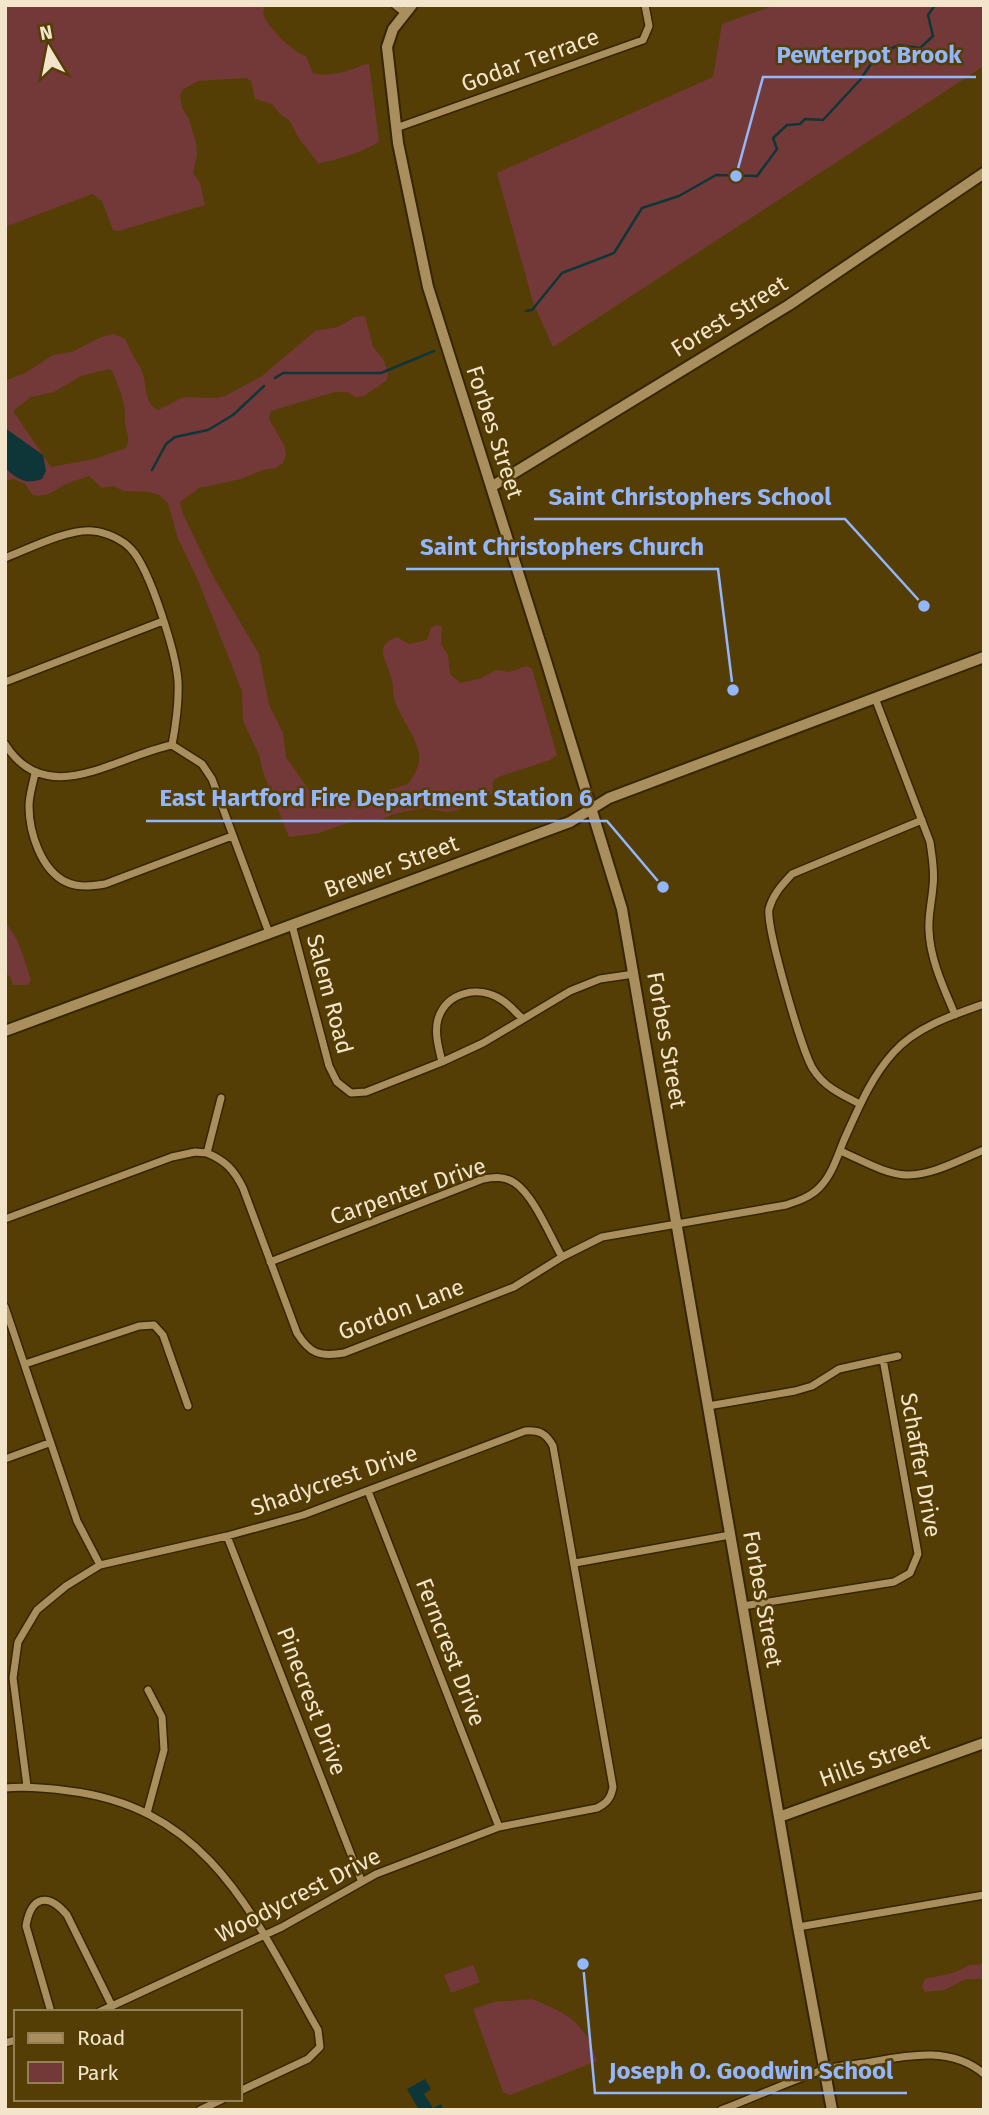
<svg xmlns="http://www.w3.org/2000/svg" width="989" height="2115" font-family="'Fira Sans',sans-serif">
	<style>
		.green { fill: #733938; fill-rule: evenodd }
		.water { fill: #0e3639 }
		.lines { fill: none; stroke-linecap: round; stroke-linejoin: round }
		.stream { stroke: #0e3639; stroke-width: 2.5 }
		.street-casing { stroke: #362500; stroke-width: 10 }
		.secondary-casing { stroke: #362500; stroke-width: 14 }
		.street { stroke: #a98f5d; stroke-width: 7 }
		.secondary { stroke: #a98f5d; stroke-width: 10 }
		.labels { text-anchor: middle; stroke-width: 5; stroke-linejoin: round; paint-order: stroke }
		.street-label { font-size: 23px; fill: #f3e5cc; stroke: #553d06 }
		.leader { fill: none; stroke: #92b7fd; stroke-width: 2.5 }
		.callout-dot { fill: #92b7fd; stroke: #553d06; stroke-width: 2.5 }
		.callout-label { font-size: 24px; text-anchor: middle; font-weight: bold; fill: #92b7fd; stroke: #553d06; stroke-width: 5; stroke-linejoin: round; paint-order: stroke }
	</style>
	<rect width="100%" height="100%" fill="#553d06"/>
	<path class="green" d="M5,5H266L263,13C266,26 293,53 306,56L313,73C325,77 342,73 353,69C360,67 362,64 369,64L379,141C370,150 331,162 318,163L298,137L290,121L280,114L272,104L255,99L251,81L246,78L198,81L182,90L180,96L182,108L189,119L196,143L197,155L193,173L200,183L205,205L119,231L113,230L102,201L92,194L5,227Z
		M775,5H984V66L553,347L533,302L497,173L713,77L722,24Z
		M365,316L373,347L383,359L388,371L387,380L364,396L355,397L347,392H335L271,411L269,419L284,445L286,454L283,463L275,468L263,470L241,479L199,488L180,502L183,514L213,576L259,654L269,705L283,733L286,757L315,799L321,802L346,803L408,784C414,777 421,763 419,754C417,739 402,719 396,704C392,695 394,686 391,677C387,660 372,646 397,637L409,644L427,640L431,628L436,625L442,626L441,644L448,655L450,674L460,683L479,679L496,670L509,672L527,666L532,669L557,755L550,760L498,777L493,781L492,794L458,810L447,812L423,808L394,814L377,821H353L319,833L289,837L263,772L259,755L243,721L242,691L197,578L178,539L168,503L159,495L148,492L124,491L113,486L102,488L89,476C81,479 73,481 66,484C54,490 47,498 33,495L25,484L14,479L8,480L5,484V381L25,373L53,355L72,352L101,337L114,334L125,339C130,350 135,359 141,369C148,382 142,402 158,410L184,397L217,398L227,395L262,376L315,331L338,327L355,317ZM109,369L112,371C119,388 126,402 125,420C124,431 132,436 126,448L94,459L51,467L13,411L31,397L54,392L81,376Z
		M5,922C20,939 24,960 31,980L28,985H13L10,976L5,974Z
		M984,1964V1979H966L944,1990L925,1992L922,1986L925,1979L953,1973L970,1965Z
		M473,1965L480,1982L451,1993L444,1975Z
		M532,1999C570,2015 583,2020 597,2061L510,2095L503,2092L473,2009L494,2002Z"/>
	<path class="water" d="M5,428L43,455L46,471L42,479C26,485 17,479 5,468Z
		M425,2079L431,2089L424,2094L433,2108L441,2104L444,2110H419L407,2089Z"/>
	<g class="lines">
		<path class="stream" d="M526,311L532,310L562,273L614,253L642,208L679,196L716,175L757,176L777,149L773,138L787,125L800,124L805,119L823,120L860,80L871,64L886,51L899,45L920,48L933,36L928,15L935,5
			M275,378L283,373H381L434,351
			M152,470L166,444L175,437L208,430L233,415L264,386"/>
		<defs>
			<path id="street" d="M395,5L405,13
				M396,128L643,40L649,26L645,5
				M5,558C28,549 69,528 93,531C105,532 122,539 131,549C150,569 176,653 178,681C179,702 176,724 172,745L202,764L212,779L269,933
				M5,682L163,621
				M875,698L930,842C932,857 935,871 933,886C932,901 928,915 929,930C930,960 944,988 955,1015
				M5,744C47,811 116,756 172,745
				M35,773C33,784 29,795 29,806C29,832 41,870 66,882C79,888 92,886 105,884L232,836
				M292,925L329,1066L337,1082L351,1093L366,1092L442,1062L483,1043L570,991L600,979L634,974
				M442,1062C439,1049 434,1033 438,1019C447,991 480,985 502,1000C510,1005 516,1013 523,1019
				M860,1104C842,1095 824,1087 813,1069C802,1052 766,927 769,909C773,894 782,885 792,874L922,820
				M840,1151C860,1159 884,1174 906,1175C932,1176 961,1159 984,1150
				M207,1153C226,1161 234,1170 243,1188L297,1333C310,1354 320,1357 344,1353L514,1287L562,1257L602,1237L786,1205C798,1201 810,1197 819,1188C832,1175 837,1157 844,1140C858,1109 871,1077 894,1052C916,1027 953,1015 984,1004
				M5,1219L172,1157L195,1152L207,1153L221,1098
				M270,1262L483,1179C494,1177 505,1176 515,1183C534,1196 550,1236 562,1257
				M5,1307L77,1521L100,1565
				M25,1364L139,1326L154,1325L163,1335L188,1406
				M708,1406L795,1391L812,1386L839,1369L898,1356
				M5,1459L49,1443
				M368,1491L499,1827
				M227,1536L361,1880
				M575,1563L730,1535
				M743,1606L894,1582L910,1573L918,1554L883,1359
				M27,1786L13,1678L18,1642L37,1610L66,1586L100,1565L227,1536L303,1515L525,1431C539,1430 546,1433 553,1446L613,1787C611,1798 607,1803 597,1808L499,1827L376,1874L282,1927L99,2012
				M5,1788C27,1786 47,1788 69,1791C211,1808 255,1920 318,2030L320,2047L308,2059L240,2091
				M147,1813L164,1750L162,1717L148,1690
				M798,1927L984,1895
				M51,2012L26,1926C31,1896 48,1892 67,1915L112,2006
				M5,2043L16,2040
				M200,2110L223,2099
				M721,2110C755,2097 788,2082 822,2070C836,2066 851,2065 865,2063C905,2056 950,2045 984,2074"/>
			<path id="secondary" d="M412,5L393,29L387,47L398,143L428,287L547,664L622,909L798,1927L832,2110
				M491,487L789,305L984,173
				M5,1031L570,822L609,798L984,657
				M779,1817L984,1743"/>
		</defs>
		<use href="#street" class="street-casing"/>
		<use href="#secondary" class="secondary-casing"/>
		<use href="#street" class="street"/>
		<use href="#secondary" class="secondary"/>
	</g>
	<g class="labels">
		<g class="street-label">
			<text transform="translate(530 60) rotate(-20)" y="8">Godar Terrace</text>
			<text transform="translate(729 316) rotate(-32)" y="8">Forest Street</text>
			<text transform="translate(495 432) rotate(72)" y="8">Forbes Street</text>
			<text transform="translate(391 866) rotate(-20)" y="8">Brewer Street</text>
			<text transform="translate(330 994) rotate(75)" y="8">Salem Road</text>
			<text transform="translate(667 1040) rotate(80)" y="8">Forbes Street</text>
			<text transform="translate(408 1191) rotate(-19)" y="8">Carpenter Drive</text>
			<text transform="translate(401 1309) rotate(-21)" y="8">Gordon Lane</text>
			<text transform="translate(921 1465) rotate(80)" y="8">Schaffer Drive</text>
			<text transform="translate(334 1480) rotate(-19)" y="8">Shadycrest Drive</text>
			<text transform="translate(763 1599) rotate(80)" y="8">Forbes Street</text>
			<text transform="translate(451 1652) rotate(69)" y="8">Ferncrest Drive</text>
			<text transform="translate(312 1701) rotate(69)" y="8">Pinecrest Drive</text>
			<text transform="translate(874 1760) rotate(-20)" y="8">Hills Street</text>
			<text transform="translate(298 1895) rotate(-27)" y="8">Woodycrest Drive</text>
		</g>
	</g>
	<path class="leader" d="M736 176L763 77H976M924 606L845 519H534M733 690L718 569H406M663 887L607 821H146M583 1964L595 2093H907"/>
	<g class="callout-dot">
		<circle cx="736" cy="176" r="7"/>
		<circle cx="924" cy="606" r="7"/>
		<circle cx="733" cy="690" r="7"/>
		<circle cx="663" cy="887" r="7"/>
		<circle cx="583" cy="1964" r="7"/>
	</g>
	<g class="callout-label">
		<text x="869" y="63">Pewterpot Brook</text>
		<text x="690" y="505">Saint Christophers School</text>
		<text x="562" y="555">Saint Christophers Church</text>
		<text x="376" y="806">East Hartford Fire Department Station 6</text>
		<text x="751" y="2079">Joseph O. Goodwin School</text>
	</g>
	<rect width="989" height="2115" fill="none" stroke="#f3e5cc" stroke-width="14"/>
	<rect x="14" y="2010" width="228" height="91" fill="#553d06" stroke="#948055" stroke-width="2"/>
	<rect x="28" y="2033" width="35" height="10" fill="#a98f5d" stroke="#948055" stroke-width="2"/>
	<text x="77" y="2045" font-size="21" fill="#f3e5cc">Road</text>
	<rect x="28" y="2062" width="35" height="21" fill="#733938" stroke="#948055" stroke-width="2"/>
	<text x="77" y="2080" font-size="21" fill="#f3e5cc">Park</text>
	<g transform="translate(49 49) rotate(350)" stroke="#553d06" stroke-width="5" paint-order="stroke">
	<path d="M0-5L12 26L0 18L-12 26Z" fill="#f3e5cc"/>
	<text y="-10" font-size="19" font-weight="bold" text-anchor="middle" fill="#f3e5cc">N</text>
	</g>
</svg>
